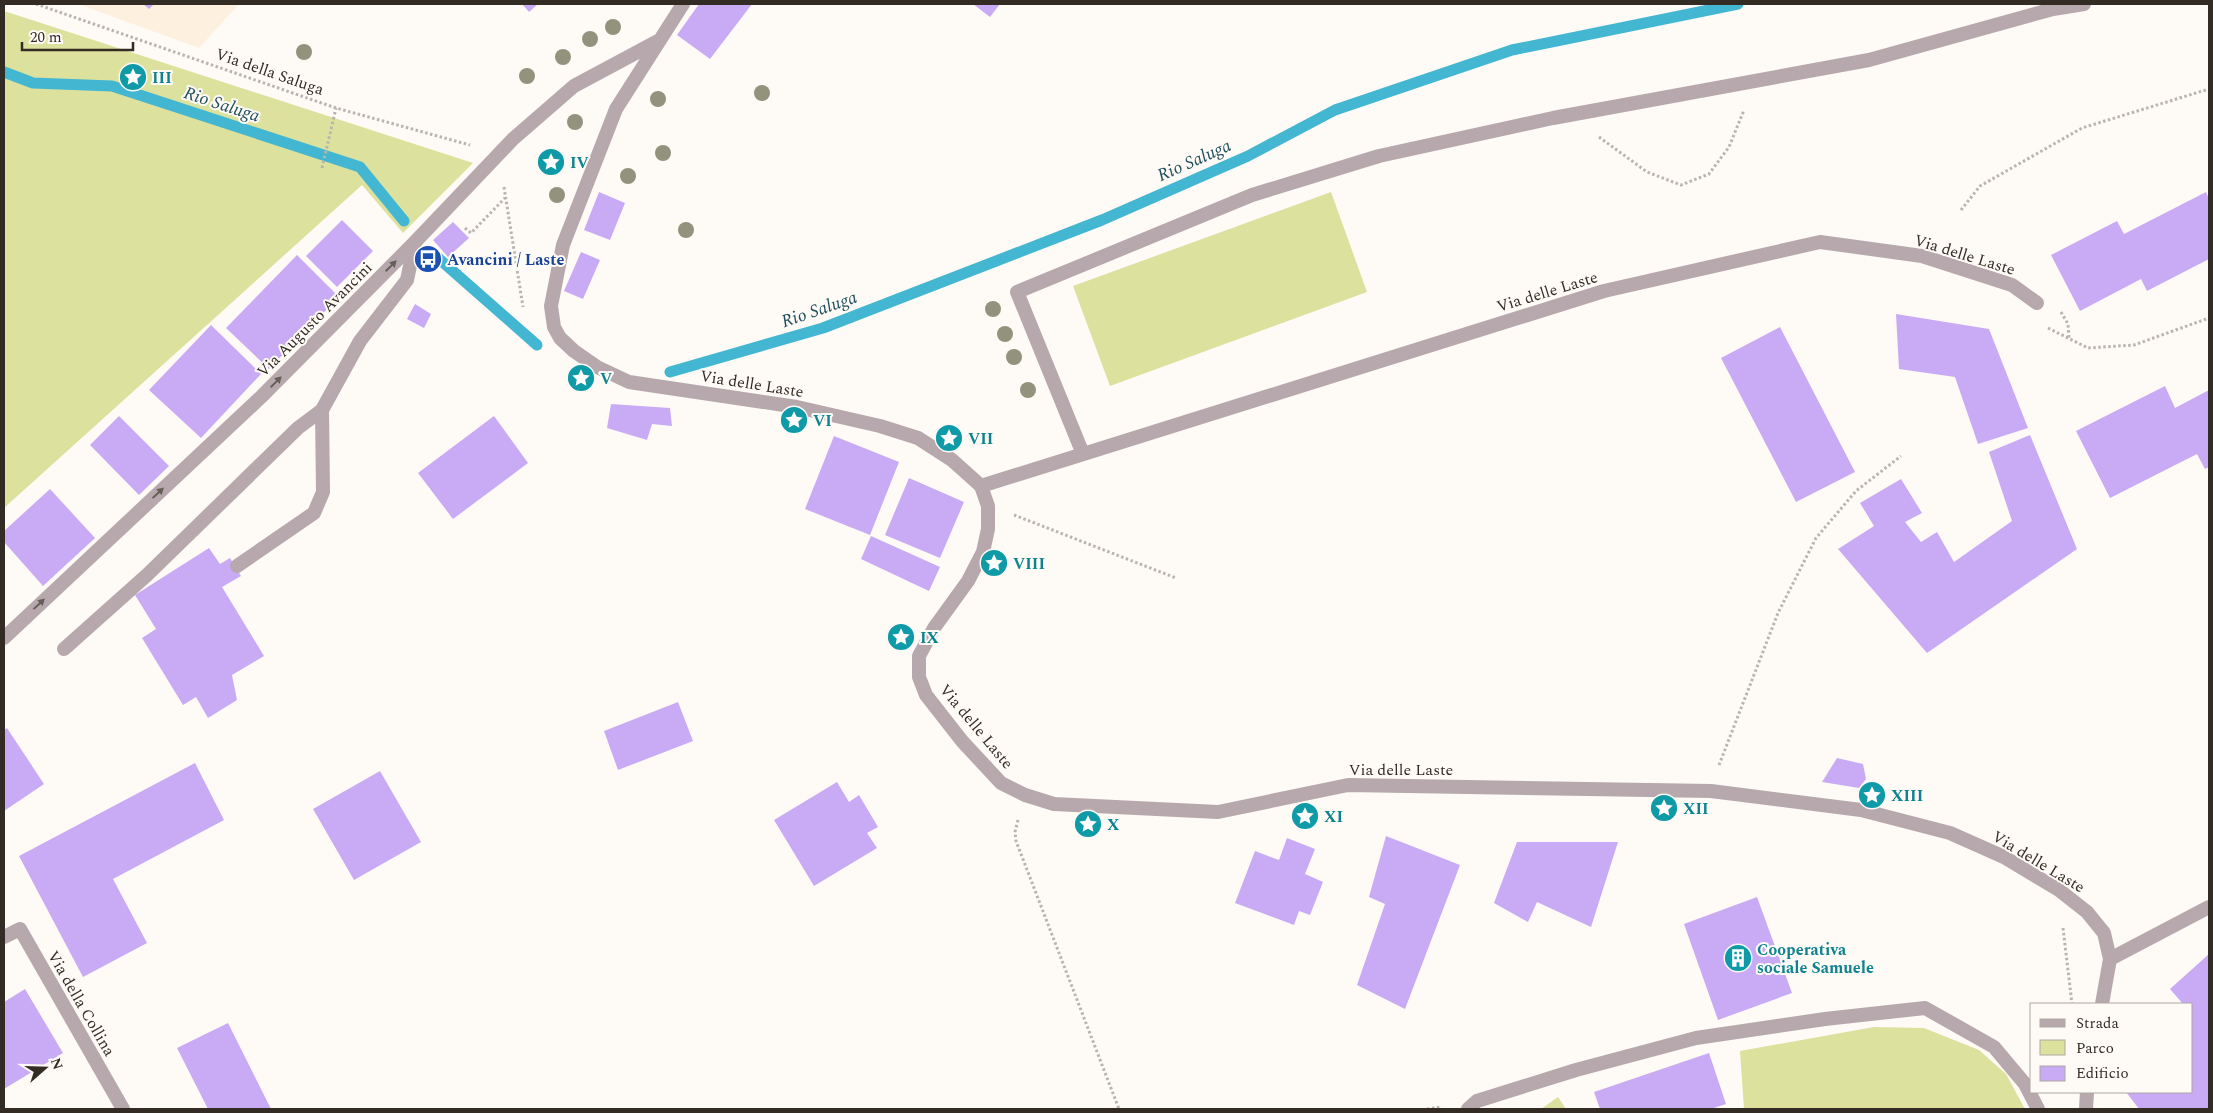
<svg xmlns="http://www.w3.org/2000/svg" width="2213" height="1113" font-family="Spectral,serif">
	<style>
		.built { fill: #fef0df }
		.green { fill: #dce19e }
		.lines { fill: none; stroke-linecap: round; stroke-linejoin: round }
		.stream { stroke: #43b6d1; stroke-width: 11 }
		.building { fill: #c9abf5 }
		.path { stroke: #b9b4af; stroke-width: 3; stroke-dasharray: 2.5 2.5; stroke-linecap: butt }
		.service { stroke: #b6a8ac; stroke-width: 14 }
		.minor { stroke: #b6a8ac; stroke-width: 14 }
		.tree { fill: #93927c }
		.oneway { fill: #675e5a }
		.labels { text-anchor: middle; stroke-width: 4; stroke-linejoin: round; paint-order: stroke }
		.street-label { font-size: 16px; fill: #332c24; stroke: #fefaf6 }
		.culture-label { font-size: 16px; font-weight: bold; fill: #0d838f; stroke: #fefaf6; text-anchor: start }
		.transit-label { font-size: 16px; font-weight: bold; fill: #164399; stroke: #fefaf6; text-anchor: start }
		.water-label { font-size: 18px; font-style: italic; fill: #1e4f5b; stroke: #fefaf6 }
	</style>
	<rect width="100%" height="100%" fill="#fefaf6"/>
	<path class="built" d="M78,4H239L199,48Z"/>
	<path class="green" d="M4,11L473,163L403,233L362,185L4,508Z
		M1331,192L1367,292L1110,386L1073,286Z
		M1874,1027L1924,1028L1979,1050L2006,1074L2025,1109H1744L1740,1051Z
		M1558,1097L1566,1109H1541Z"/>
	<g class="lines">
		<path class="stream" d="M4,72L33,83L112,86L360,167L404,221
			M437,257L537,345
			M670,372L823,328L1102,220L1248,156L1335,110L1512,50L1738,4"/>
	</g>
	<path class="building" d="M143,4H154L149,9Z
		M522,4H538L529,12Z
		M699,4H752L710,59L677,35Z
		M973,4H1000L990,17Z
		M599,192L625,203L610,240L584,230Z
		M2206,192L2209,199V259L2147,291L2141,279L2080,311L2051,255L2117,221L2124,234Z
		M342,220L373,251L337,287L306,256Z
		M453,222L469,238L448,257L433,240Z
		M581,252L600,260L583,299L564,291Z
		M297,255L339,297L269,369L226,328Z
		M415,304L431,314L424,328L407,319Z
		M1896,314L1989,329L2028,428L1978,444L1955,377L1899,369Z
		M211,325L261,374L201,438L149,390Z
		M1780,327L1855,472L1796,502L1721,358Z
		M2165,386L2175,408L2209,390V467L2205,469L2197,454L2110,498L2076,431Z
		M611,404L670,408L672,426L652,424L647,440L607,428Z
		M119,416L169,466L139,495L90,445Z
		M494,416L528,463L453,519L418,473Z
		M2030,435L2077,549L1927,653L1838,549L1874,526L1860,503L1901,479L1922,513L1905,522L1921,542L1937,532L1954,562L2012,521L1989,452Z
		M834,436L899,462L870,535L805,509Z
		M909,478L964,502L940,558L885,535Z
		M50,489L95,538L43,586L4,542V531Z
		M871,536L940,567L929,591L861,559Z
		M209,548L220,564L230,558L241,576L222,587L264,656L232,675L237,700L208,718L196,697L183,705L142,638L156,629L135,595Z
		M678,702L693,741L618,770L604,731Z
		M7,728L44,784L4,811V730Z
		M1837,758L1863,764L1866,779L1859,788L1822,782Z
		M195,763L224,820L113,879L147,943L83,977L19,856Z
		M380,771L421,842L354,880L313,809Z
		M837,782L849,802L859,795L878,827L867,833L877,848L814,886L774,820Z
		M1386,836L1460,865L1405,1009L1357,985L1385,904L1369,897Z
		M1287,838L1315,849L1305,874L1323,882L1310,915L1299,911L1294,925L1235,903L1255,851L1279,860Z
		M1517,842H1618L1591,927L1537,902L1528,922L1494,903Z
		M1757,897L1792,993L1718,1020L1684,924Z
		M2209,954V1109H2139L2126,1092H2192V1004H2183L2170,989Z
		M25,989L63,1053L4,1089V1002Z
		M228,1023L271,1109H208L177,1048Z
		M1709,1053L1726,1104L1711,1109H1600L1594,1092Z"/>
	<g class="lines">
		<path class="path" d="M36,4L336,108L470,145
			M1599,137L1647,172L1681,185L1709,174L1729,147L1744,110
			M322,168L336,108
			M504,187L523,307
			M1961,210L1980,186L2082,128L2209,89
			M465,228L471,233L505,198
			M2061,312L2068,324L2069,338
			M2048,328L2088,348L2134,345L2209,318
			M1014,515L1176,578
			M1719,765L1778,613L1816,538L1856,491L1901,456
			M1018,820L1015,832L1016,841L1119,1109
			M2063,928L2072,1004
			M1427,1109L1442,1107"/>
		<path class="service" d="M1083,454L1017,292L1252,195L1379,156L1553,118L1869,60L2053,9L2084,4
			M981,486L1604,291L1820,242L1922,256L2012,285L2037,303
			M237,566L314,513L323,492L322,410L360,341L407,280L415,242
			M64,649L147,575L298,428L322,410
			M1468,1109L1477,1101L1576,1070L1696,1038L1825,1019L1925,1008L1994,1047L2025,1084L2038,1109"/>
		<path class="minor" d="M683,4L616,109L563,245L551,306L554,327L560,338L574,351L597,367L629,382L797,407L880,426L918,438L952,460L981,486L988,506V529L983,552L968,581L934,628L919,656V677L926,695L962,741L1001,783L1025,795L1054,804L1218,812L1348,785L1711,791L1861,810L1950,833L2004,857L2059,890L2087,912L2104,933L2110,959L2102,1004
			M4,638L261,397L415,242L513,139L574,86L658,41
			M4,937L20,929L123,1109
			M2110,959L2209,907
			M2086,1109L2087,1092"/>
	</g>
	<g class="tree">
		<circle cx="613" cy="27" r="8"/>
		<circle cx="590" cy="39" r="8"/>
		<circle cx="304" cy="52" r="8"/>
		<circle cx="563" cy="57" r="8"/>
		<circle cx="527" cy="76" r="8"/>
		<circle cx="762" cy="93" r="8"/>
		<circle cx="658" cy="99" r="8"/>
		<circle cx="575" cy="122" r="8"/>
		<circle cx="663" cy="153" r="8"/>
		<circle cx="628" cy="176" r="8"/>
		<circle cx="557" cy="195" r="8"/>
		<circle cx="686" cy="230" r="8"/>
		<circle cx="993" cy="309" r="8"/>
		<circle cx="1005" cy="334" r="8"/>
		<circle cx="1014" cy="357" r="8"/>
		<circle cx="1028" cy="390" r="8"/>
	</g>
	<defs><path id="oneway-solid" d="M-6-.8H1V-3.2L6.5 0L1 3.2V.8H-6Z" transform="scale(1.25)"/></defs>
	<g class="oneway">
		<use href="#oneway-solid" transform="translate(391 266) rotate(-45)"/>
		<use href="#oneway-solid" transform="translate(276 382) rotate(-45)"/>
		<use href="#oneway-solid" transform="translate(158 493) rotate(-43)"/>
		<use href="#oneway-solid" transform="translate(39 604) rotate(-43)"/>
	</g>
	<defs>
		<symbol id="sight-disc" viewBox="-11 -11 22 22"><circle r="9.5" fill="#0f9aa8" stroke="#fefaf6"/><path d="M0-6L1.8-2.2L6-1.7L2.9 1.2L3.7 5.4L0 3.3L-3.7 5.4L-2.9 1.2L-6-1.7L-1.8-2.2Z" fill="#fff"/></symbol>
		<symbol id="bus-disc" viewBox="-11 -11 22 22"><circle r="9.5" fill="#1a4fb4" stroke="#fefaf6"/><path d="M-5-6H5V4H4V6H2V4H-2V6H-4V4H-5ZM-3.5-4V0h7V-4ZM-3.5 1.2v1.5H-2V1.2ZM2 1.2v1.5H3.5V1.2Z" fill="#fff"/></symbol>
		<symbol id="building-disc" viewBox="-11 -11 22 22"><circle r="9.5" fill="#0f9aa8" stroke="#fefaf6"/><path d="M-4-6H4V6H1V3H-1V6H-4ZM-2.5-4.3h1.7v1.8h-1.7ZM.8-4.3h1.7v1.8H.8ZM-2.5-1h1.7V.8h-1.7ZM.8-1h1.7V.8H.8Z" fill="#fff"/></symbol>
	</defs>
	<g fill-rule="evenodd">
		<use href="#sight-disc" x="117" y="61" width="32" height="32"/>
		<use href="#sight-disc" x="535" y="146" width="32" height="32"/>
		<use href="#bus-disc" x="412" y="243" width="32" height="32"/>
		<use href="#sight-disc" x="565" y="362" width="32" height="32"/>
		<use href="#sight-disc" x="778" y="404" width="32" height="32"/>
		<use href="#sight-disc" x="933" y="422" width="32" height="32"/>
		<use href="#sight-disc" x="978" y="547" width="32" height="32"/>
		<use href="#sight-disc" x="885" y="621" width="32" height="32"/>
		<use href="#sight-disc" x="1856" y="779" width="32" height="32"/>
		<use href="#sight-disc" x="1648" y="792" width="32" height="32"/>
		<use href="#sight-disc" x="1289" y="800" width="32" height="32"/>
		<use href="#sight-disc" x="1072" y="808" width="32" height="32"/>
		<use href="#building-disc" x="1722" y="942" width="32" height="32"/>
	</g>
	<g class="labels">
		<g class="street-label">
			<text transform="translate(270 71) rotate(19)" y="6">Via della Saluga</text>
			<text transform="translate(1965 254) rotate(17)" y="6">Via delle Laste</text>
			<text transform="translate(1547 291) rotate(-17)" y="6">Via delle Laste</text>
			<text transform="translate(314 319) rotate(-45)" y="6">Via Augusto Avancini</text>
			<text transform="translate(752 383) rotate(9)" y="6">Via delle Laste</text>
			<text transform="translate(977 726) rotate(50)" y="6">Via delle Laste</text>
			<text x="1401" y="775">Via delle Laste</text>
			<text transform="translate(2039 861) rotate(31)" y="6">Via delle Laste</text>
			<text transform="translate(82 1003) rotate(60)" y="6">Via della Collina</text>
		</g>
		<g class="culture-label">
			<text x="152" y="83">III</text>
			<text x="570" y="168">IV</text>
			<text x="600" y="384">V</text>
			<text x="813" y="426">VI</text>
			<text x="968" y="444">VII</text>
			<text x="1013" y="569">VIII</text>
			<text x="920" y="643">IX</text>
			<text x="1891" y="801">XIII</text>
			<text x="1683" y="814">XII</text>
			<text x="1324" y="822">XI</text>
			<text x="1107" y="830">X</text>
			<text x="1757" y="955">Cooperativa<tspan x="1757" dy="18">sociale Samuele</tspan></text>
		</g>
		<g class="transit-label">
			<text x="447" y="265">Avancini / Laste</text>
		</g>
		<g class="water-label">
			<text transform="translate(222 104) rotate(18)" y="6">Rio Saluga</text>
			<text transform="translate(1194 160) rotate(-24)" y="6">Rio Saluga</text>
			<text transform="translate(819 309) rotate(-19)" y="6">Rio Saluga</text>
		</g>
	</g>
	<rect width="2213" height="1113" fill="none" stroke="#332c24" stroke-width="10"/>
	<rect x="2030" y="1003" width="162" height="90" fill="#fefaf6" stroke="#ada8a2"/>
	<rect x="2040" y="1019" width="25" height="8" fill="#b6a8ac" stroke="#ada8a2"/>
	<text x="2076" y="1028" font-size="15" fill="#332c24">Strada</text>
	<rect x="2040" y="1040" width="25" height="15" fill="#dce19e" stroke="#ada8a2"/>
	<text x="2076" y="1053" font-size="15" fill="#332c24">Parco</text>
	<rect x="2040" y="1066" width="25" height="15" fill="#c9abf5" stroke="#ada8a2"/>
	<text x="2076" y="1078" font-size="15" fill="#332c24">Edificio</text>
	<g transform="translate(45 1068) rotate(70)" stroke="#fefaf6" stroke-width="4" paint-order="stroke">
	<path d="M0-4L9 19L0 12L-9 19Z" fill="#332c24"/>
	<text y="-8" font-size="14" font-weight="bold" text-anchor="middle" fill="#332c24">N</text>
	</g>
	<path d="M22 42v8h111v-8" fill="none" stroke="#332c24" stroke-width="2.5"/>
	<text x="30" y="42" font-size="15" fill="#332c24" stroke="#fefaf6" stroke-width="4" paint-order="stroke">20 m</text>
</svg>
